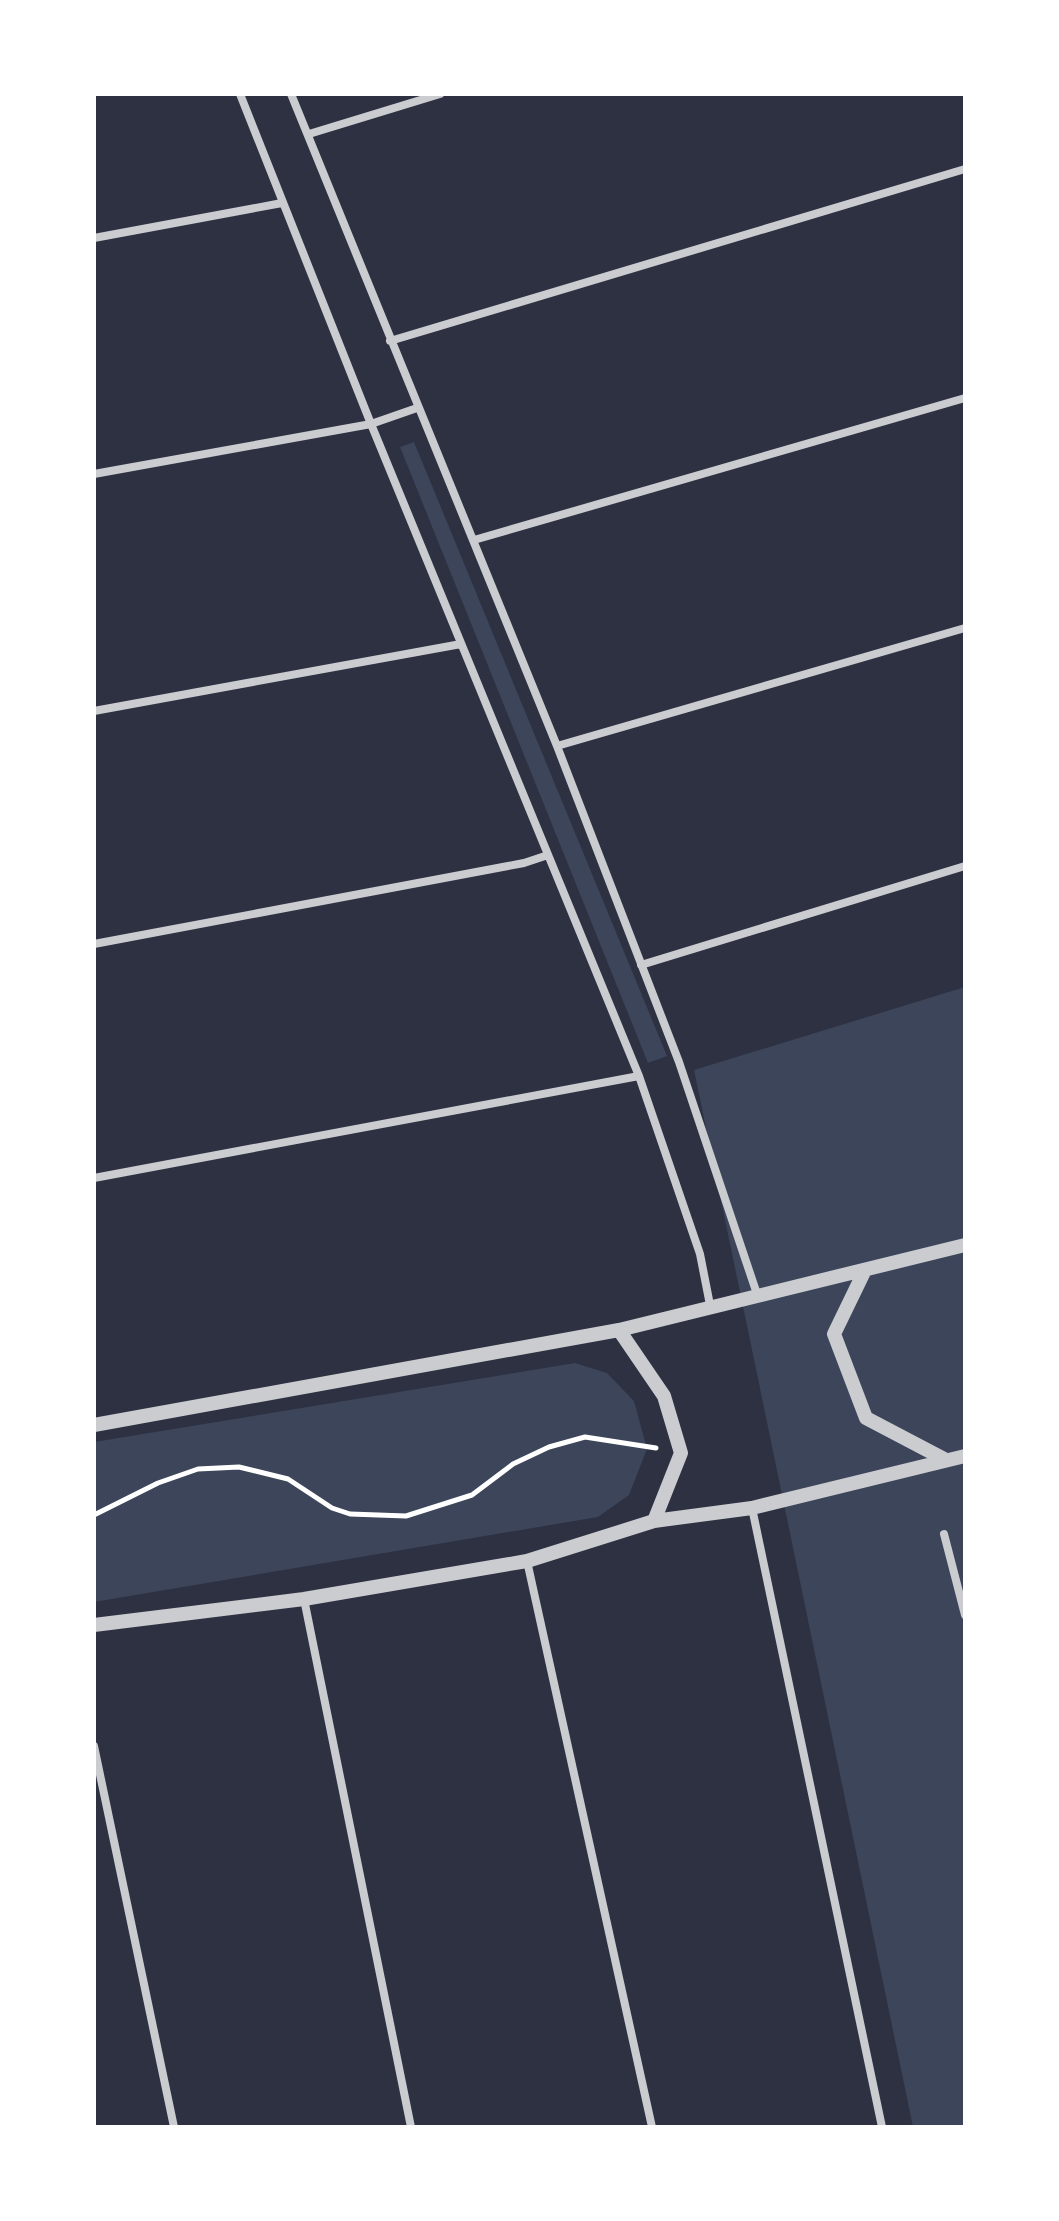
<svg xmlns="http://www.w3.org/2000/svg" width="1059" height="2221" font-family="'Roboto Serif',serif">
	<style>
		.green { fill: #3c4559 }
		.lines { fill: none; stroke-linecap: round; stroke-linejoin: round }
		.path { stroke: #fff; stroke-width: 5 }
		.minor { stroke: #caccd0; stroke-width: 8 }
		.tertiary { stroke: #caccd0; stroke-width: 14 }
	</style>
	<rect width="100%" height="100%" fill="#2d3142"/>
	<path class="green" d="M414,442L667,1056L648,1063L400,447Z
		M965,987V2127H913L694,1070Z
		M575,1363L607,1373L634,1401L647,1449L629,1495L598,1517L94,1602V1442Z"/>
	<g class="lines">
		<path class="path" d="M94,1515L158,1483L198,1469L239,1467L288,1479L332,1508L350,1514L406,1516L472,1495L513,1464L549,1447L585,1437L656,1448"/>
		<path class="minor" d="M240,94L371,424L639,1076L700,1254L710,1305
			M291,94L557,746L679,1062L757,1294
			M309,134L440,94
			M94,238L282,203
			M390,341L965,169
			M94,474L371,424L417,408
			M474,540L965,398
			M94,711L461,644
			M557,746L965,628
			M94,944L524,863L548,855
			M641,965L965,866
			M94,1178L639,1076
			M752,1508L882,2127
			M944,1534L965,1615
			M527,1561L652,2127
			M304,1599L411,2127
			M94,1746L174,2127"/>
		<path class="tertiary" d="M865,1270L834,1334L866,1418L946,1460
			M619,1330L664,1396L681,1453L654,1521
			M94,1425L619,1330L965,1245
			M94,1625L304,1599L527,1561L654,1521L752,1508L965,1456"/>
	</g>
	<rect width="1059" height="2221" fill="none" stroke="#ffffff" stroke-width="192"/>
</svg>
